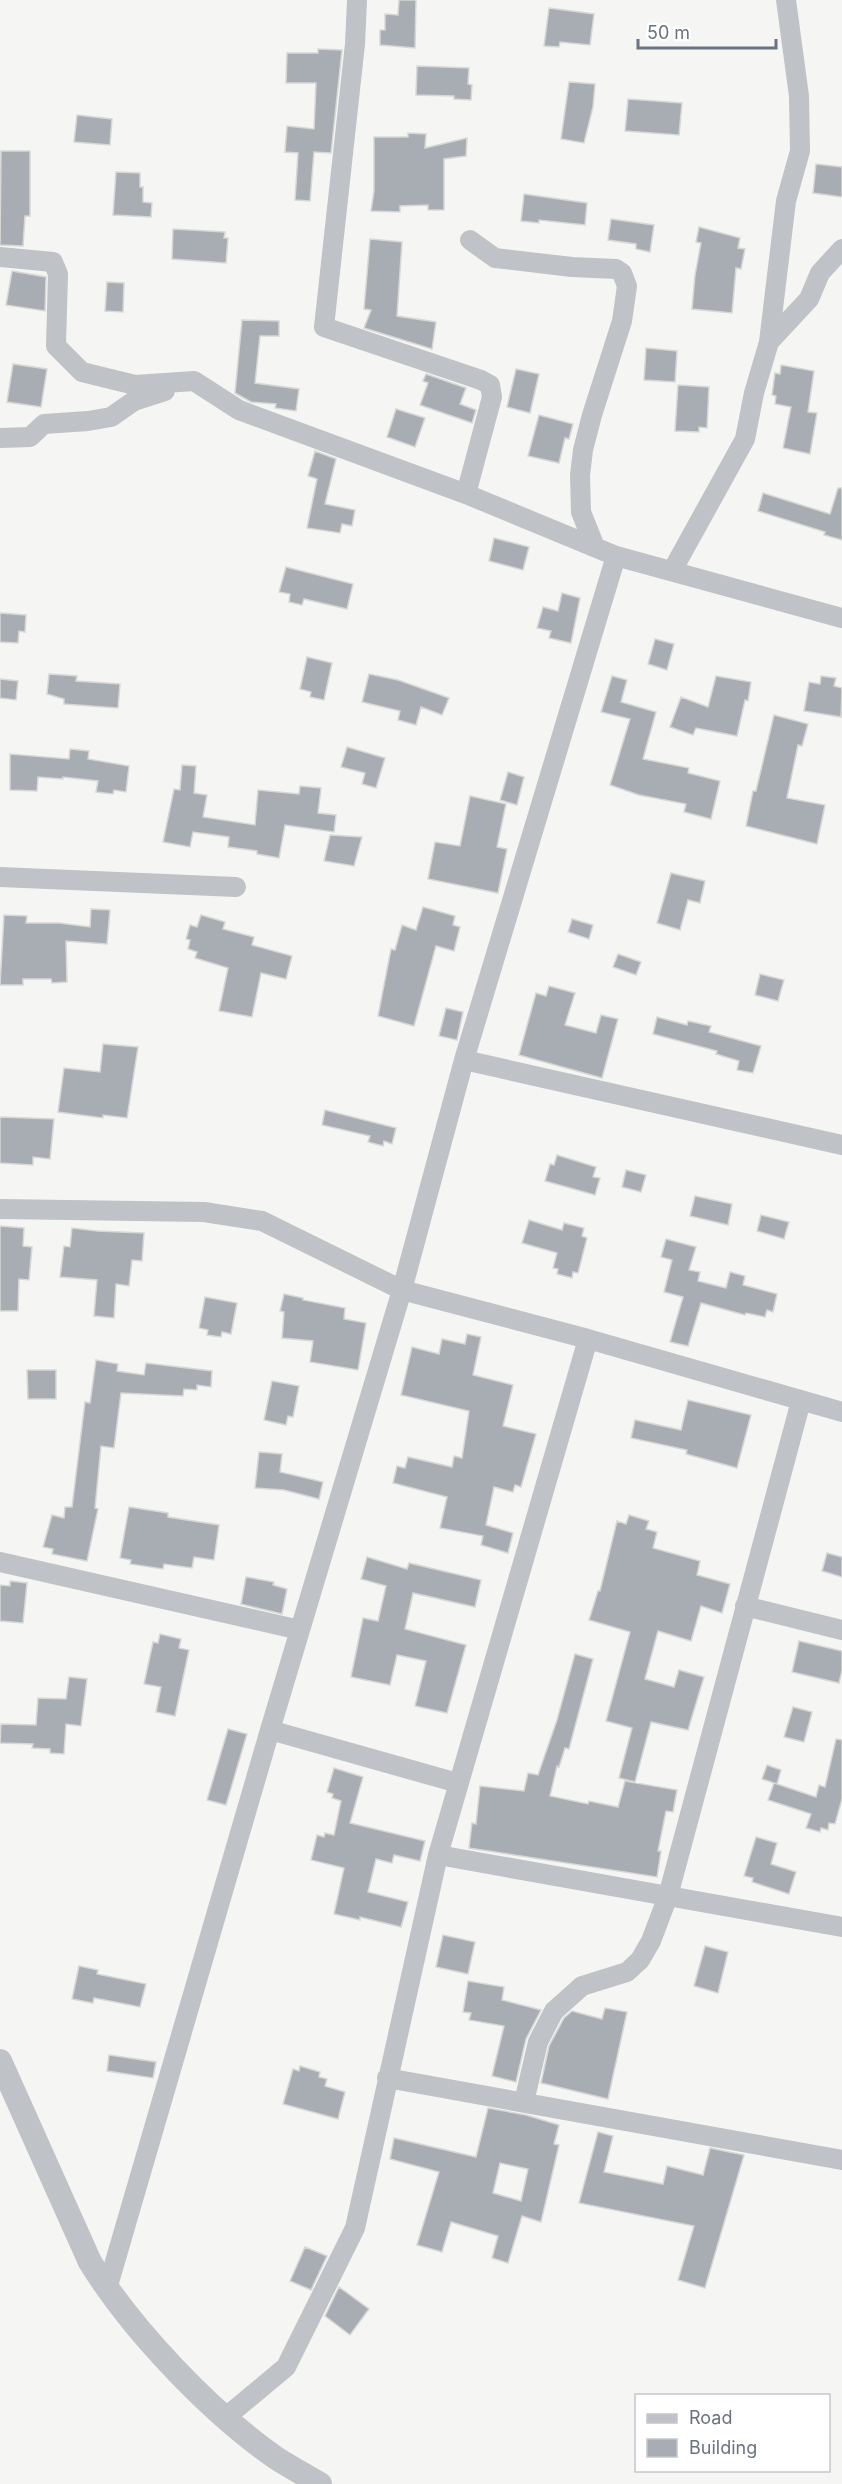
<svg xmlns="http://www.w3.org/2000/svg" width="842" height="2484" font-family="Inter,sans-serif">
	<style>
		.building { fill: #a7adb2; stroke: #d7d7d5; stroke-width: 1.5; fill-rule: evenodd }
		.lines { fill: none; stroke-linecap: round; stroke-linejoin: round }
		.minor { stroke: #bfc2c6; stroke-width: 20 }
		.tertiary { stroke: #bfc2c6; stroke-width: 24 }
	</style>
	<rect width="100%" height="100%" fill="#f5f5f3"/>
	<path class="building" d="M399,0H416L415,48L380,45V30H385V14L398,15Z
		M549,8L594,14L590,45L560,42L559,47L544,46Z
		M318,49L342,50L331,153L314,152L310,201L295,200L298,153L285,152L287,126L314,129L316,83H286L287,53H318Z
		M417,66L469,68L468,84L472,85L471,100L454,99V96L416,95Z
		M569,82L595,84L593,107L584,143L561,139Z
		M628,99L682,103L679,135L625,131Z
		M77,115L112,119L110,145L74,142Z
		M408,133L426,134L425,148L467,138L466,156L444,159V210H428V205L400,206V212L371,211L374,191V137H408Z
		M1,151H30V216H25L23,246L0,245Z
		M816,164L842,167V197L813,193Z
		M116,172L140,173V187H143V202L152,203L151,217L113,215Z
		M524,194L587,203L585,225L539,220V223L521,221Z
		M611,219L654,225L650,252L636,249V244L608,240Z
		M699,227L740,238L738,248L745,249L741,269L736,268L732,313L692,309L695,275L701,243L696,242Z
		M173,229L225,232L224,238H228L226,263L172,259Z
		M370,239L402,242L397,316L436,322L432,349L364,328L371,310L364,309Z
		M12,271L46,277L45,311L6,305Z
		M107,282L124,283L123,312L105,311Z
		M242,320L279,321V336H260L255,383L299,389L296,411L275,408L276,404L251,402L235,393Z
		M646,348L677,351L675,382L644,380Z
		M13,364L47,369L41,407L7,402Z
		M781,365L814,371L808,412L817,413L810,454L783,448L791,407L775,404L776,396L772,395L775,373L780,374Z
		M516,369L539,374L530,413L507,407Z
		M426,374L466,388L460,404L476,410L472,423L420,405L428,383L423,381Z
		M678,385L709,387L707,428L699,427V432L675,431Z
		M396,409L425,418L415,447L387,437Z
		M539,415L573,424L569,439L565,438L559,463L528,456Z
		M315,451L336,459L325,504L355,510L352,526L342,524L340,533L307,528L317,479L308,476Z
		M838,488H842V540L824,535L825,532L758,511L763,493L830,514Z
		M494,538L529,547L523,570L489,561Z
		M286,567L353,584L347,609L304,599L302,605L289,602L290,594L279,592Z
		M562,593L580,598L571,643L549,638L551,631L537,628L543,607L558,611Z
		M0,613L26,615L25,632L19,631L18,643L0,642Z
		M655,639L674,644L667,670L648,664Z
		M307,657L332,663L324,700L310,697L311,692L300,689Z
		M49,674L77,676L76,681L120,684L118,708L64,704V699L47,694Z
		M369,674L398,680L449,698L442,715L421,707L416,725L398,720L400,711L362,702Z
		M612,676L627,680L621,702L656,712L643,759L689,768L688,773L720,781L711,819L684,812L686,804L639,795L610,785L630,719L601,712Z
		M716,676L751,682L748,701L745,700L737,736L696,728L693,735L670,727L681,697L708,707Z
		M821,676L836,678L834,686L842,688L841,717L804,711L809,682L820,684Z
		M0,679L18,681L16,700L0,698Z
		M774,715L808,724L802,746L798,745L787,798L825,805L817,844L746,826L753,791H756Z
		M347,747L385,758L376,788L362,784L365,773L341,767Z
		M70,749L89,751L88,759L129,766L126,792L114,790L113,794L96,792L98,781L63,777V779L38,777L37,791L10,790V754L69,759Z
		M182,765L196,766L194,793L207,795L203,817L255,825L258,790L299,794L300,786L321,788L318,813L336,815L334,832L285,825L279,858L257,854V851L228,847L229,837L193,832L190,847L163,842L174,789L180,790Z
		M508,772L524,777L517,805L500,800Z
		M470,796L506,804L497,847L507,849L498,893L428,879L435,842L460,846Z
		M330,835L362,837L354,866L324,861Z
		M671,873L705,881L700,903L688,900L680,930L657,923Z
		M423,907L455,916L453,925L460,927L454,951L436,946L414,1026L378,1016L391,949L395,950L402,925L416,930Z
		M91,909L110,910L107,944L66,941L67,982L52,983L51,979H23V985H0L4,915L27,916L26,923H59L90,927Z
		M201,915L225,922L223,929L254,937L252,945L292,956L286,979L261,973L252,1017L219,1011L228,968L195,958L197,952L188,949L190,940L186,939L190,925L197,927Z
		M572,919L593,925L589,939L568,932Z
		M618,954L641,962L636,975L613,967Z
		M760,974L784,980L778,1001L755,995Z
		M549,986L575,993L565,1025L596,1033L601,1015L618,1019L602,1078L519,1055L536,993L546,996Z
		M446,1008L463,1012L457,1040L439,1036Z
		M657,1017L687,1025L688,1021L711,1026L709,1032L761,1046L753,1073L737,1070L739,1061L716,1054L717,1051L653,1034Z
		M103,1044L138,1047L127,1118L103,1115V1118L58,1112L64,1068L100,1072Z
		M325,1110L396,1128L392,1144L384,1141L383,1146L368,1142L370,1136L322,1125Z
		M0,1117L54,1119L50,1159L33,1157V1165L0,1163Z
		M557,1155L596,1167L593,1177L600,1178L595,1195L545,1181L550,1164L554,1165Z
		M626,1170L646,1175L641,1192L622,1187Z
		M695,1196L732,1204L728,1225L690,1216Z
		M761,1215L789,1222L784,1239L757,1231Z
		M529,1220L562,1230L564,1223L584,1228L582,1236L587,1238L578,1273L573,1272L572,1278L557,1274L558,1269L553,1268L557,1253L522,1243Z
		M0,1226L24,1228L23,1246L32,1247L29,1280L19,1279L18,1311H0Z
		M72,1228L97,1231L144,1233L142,1261L132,1260L129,1286L116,1284L114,1318L94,1316L97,1280L60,1277L64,1246L70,1247Z
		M666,1239L696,1247L689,1270L700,1272L698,1281L726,1288L730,1272L745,1276L743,1285L777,1294L773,1312L767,1310L765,1317L746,1313L745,1315L701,1303L688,1346L670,1342L683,1297L664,1292L672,1260L661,1257Z
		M284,1294L303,1298V1300L345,1308L344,1319L366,1323L358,1370L310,1362L313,1341L282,1338L284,1312L280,1311Z
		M205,1297L237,1303L231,1334L222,1332L221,1337L207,1335L208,1330L199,1328Z
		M467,1334L481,1337L473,1375L513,1385L503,1426L536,1434L521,1487L515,1485L513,1492L494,1487L486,1525L513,1533L508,1553L481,1545L483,1536L440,1528L447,1497L393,1483L397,1466L405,1468L408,1457L452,1467L454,1456L462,1458L469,1411L401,1395L412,1347L439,1354L442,1339L465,1344Z
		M96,1360L118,1364L117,1371L144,1375L146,1363L212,1371L211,1387L197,1385V1390L184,1389L183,1396L121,1393L114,1448L101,1446L95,1508L98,1509L87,1561L52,1554L53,1549L43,1547L52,1515L64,1518L65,1507H72L85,1402L90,1403Z
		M27,1370H56V1399H28Z
		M272,1381L299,1386L293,1417L288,1416L286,1425L264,1420Z
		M688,1400L751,1415L737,1468L686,1454L687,1450L631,1438L635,1420L681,1430Z
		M259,1452L282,1454L280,1472L323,1482L319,1499L284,1490L255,1488Z
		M129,1507L168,1513V1517L219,1525L214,1560L194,1557L192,1568L164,1564L163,1569L130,1564L131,1560L120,1558Z
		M629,1515L649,1521L646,1529L657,1532L653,1548L700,1561L697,1575L730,1584L722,1613L701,1606L691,1641L658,1631L645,1679L674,1687L679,1670L704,1677L688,1730L651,1722L635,1782L619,1778L632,1728L606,1721L630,1632L589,1620L598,1591H600L617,1521L626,1524Z
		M827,1553L842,1557V1577L822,1571Z
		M367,1557L407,1569L409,1563L481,1580L475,1607L413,1593L405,1629L466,1645L447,1713L415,1706L426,1661L397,1655L390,1685L351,1677L363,1618L378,1621L386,1586L361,1579Z
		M246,1577L274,1582L273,1585L287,1589L282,1614L241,1604Z
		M10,1581L27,1583L23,1623L0,1621V1585L10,1586Z
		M160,1634L181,1639L179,1648L189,1650L175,1716L156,1712L161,1687L144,1684L153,1642L158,1643Z
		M799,1641L842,1651V1671L839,1683L792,1672Z
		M575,1654L593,1659L569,1749L565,1748L559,1767L557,1766L550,1796L588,1804L589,1801L618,1807L625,1781L677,1790L673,1812L666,1811L658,1851H661L657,1877L469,1848L472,1823L476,1824L480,1786L524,1791L528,1773L538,1775L557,1720Z
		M69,1677L87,1679L81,1726L66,1724L64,1754L50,1753V1749L32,1748L33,1744L0,1743L1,1724L36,1725L38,1698L66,1699Z
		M793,1707L812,1712L804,1742L784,1737Z
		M228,1729L247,1734L226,1805L207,1800Z
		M836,1739L842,1740V1799L835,1824L829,1823L828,1830L821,1828L820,1832L806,1828L811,1814L768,1800L774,1783L816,1797L819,1785L825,1787Z
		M767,1765L781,1770L777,1784L762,1779Z
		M334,1768L363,1777L350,1823L425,1841L420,1861L394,1855L392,1863L376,1859L368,1892L408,1902L401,1927L360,1917V1920L334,1914L344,1868L311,1860L317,1835L324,1837L325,1833L334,1835L341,1801L332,1798L333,1794L327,1792Z
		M756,1837L777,1843L771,1864L796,1872L789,1894L752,1882L753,1878L744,1876Z
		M443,1935L475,1942L468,1974L436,1967Z
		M705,1946L728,1952L718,1993L694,1986Z
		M79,1966L98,1970L97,1974L146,1984L140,2007L94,1998L93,2003L72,1999Z
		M468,1981L504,1987L502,2000L541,2010L526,2039L516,2082L492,2076L504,2026L469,2020L471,2013L463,2012Z
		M605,2008L627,2012L608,2099L541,2083L549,2046L564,2018L572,2011L602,2019Z
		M109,2055L156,2062L153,2078L107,2071Z
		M300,2066L320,2072L319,2077L327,2079L325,2086L345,2092L338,2119L283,2104L293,2069L299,2071Z
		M488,2108L526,2115L559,2125L554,2144L559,2145L541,2222L522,2216L508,2263L492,2258L498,2236L451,2222L442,2252L417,2245L439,2172L390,2159L394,2138L476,2157ZM500,2163L528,2169L521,2201L493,2193Z
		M598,2132L613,2136L604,2172L663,2184L667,2166L703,2175L710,2148L744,2155L705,2288L678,2280L694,2226L579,2203Z
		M305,2247L327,2256L311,2290L290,2281Z
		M339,2287L369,2309L350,2335L325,2316Z"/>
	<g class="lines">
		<path class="minor" d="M357,0L355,44L324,327L481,380L490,385L492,397L466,494
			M470,240L495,258L572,267L616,269L622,273L627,286L622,321L592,415L583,450L580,475L581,512L595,547
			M0,257L53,262L58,274L56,346L82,372L135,385L194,381L239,410L466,494L616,556
			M769,342L809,299L820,273L842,249
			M0,438L30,437L44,424L88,421L111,417L134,401L165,391
			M672,571L745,439L754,393L769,342L786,201L800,151L799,96L786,0
			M0,877L236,887
			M464,1060L842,1145
			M0,1209L204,1212L262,1221L402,1290L588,1339L842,1412
			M0,1562L300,1630
			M745,1606L842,1630
			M270,1730L458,1783
			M438,1855L842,1927
			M387,2078L842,2160
			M524,2102L538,2042L554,2011L582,1986L627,1972L640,1960L651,1941L668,1896L801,1401
			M107,2289L270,1730L402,1290L464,1060L616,556L842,618
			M226,2417L286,2367L355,2228L438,1855L588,1339"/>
		<path class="tertiary" d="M0,2061L90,2262C132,2330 210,2412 276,2458C290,2467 305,2475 320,2484"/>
	</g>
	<rect x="635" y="2394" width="195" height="78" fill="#ffffff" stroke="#c3c7cc" stroke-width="1.5"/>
	<rect x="647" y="2414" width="30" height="9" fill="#bfc2c6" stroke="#c3c7cc" stroke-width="1.5"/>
	<text x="689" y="2424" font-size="18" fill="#687480">Road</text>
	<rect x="647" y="2439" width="30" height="18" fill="#a7adb2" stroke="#c3c7cc" stroke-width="1.5"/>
	<text x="689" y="2454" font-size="18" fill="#687480">Building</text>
	<path d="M638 39v9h138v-9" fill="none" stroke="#687480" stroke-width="3"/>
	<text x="647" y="39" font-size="18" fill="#687480" stroke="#ffffff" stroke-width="4.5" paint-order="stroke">50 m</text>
</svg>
